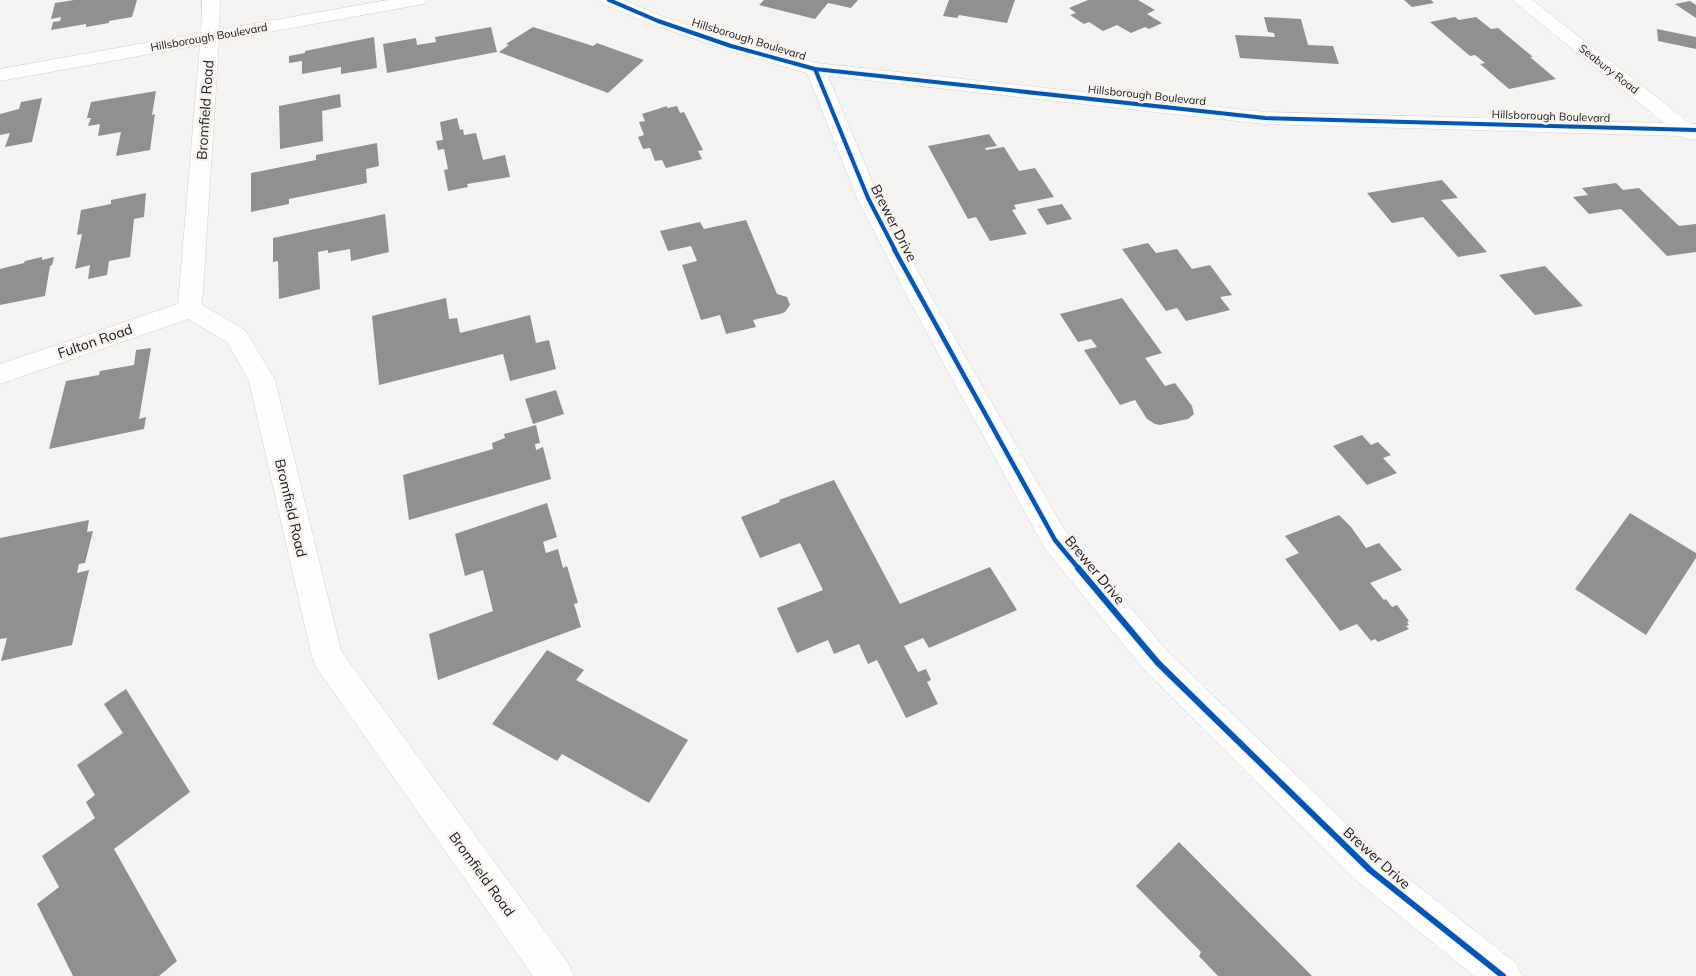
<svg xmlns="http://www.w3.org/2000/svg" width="1696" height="976" font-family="Mulish,sans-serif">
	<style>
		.building { fill: #91908f }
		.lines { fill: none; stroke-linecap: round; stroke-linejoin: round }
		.minor-casing { stroke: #d1cfcd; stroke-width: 1 }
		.minor { fill: #fefdfd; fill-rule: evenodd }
		.cycleway-far2-casing { stroke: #f7f3ef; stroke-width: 6 }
		.cycleway-far1-casing { stroke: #f7f3ef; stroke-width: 8 }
		.cycleway-casing { stroke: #f7f3ef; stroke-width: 9 }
		.cycleway-far2 { stroke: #0057b8; stroke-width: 4 }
		.cycleway-far1 { stroke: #0057b8; stroke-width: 4.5 }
		.cycleway { stroke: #0057b8; stroke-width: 6 }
		.labels { text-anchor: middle; stroke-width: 5; stroke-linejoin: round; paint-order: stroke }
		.far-street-label { font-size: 11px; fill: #1b1918; stroke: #f7f3ef }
		.street-label { font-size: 14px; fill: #1b1918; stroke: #f7f3ef }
	</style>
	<rect width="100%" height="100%" fill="#f5f3f1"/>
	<path class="building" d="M74,0H137L132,17L109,21V23L86,27V24L51,30L53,22L60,21L61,17L51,19L55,3Z
		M764,0H858L851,8L828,3L815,19L759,5Z
		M949,0H1015L1007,23L959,15L957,18L943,16Z
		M1088,0H1138L1155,10L1147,14L1162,23L1149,29L1145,27L1131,33L1117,25L1103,31L1089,22L1084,24L1070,15L1076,13L1069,8Z
		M1404,0H1431L1434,3L1412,7Z
		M1690,1L1696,5V18L1675,4Z
		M1264,17L1301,19L1308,45L1333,46L1339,64L1240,58L1235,35L1275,37L1274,33L1268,32Z
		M1455,17L1459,20L1476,17L1491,29L1498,28L1533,57H1530L1556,79L1509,89L1480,64L1485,63L1475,55L1470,56L1430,22Z
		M491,27L497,52L387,73L383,44L416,38L417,45L436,42L435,37Z
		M533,27L593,46L597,43L644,60L608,93L499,52L509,45L506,44Z
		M1657,29L1696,37V49L1658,41Z
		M374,37L377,68L341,74V67L302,74V61L289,63V56L305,53V51Z
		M156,91L152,115L155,114L150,150L116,156L121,132L98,136L100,124L88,126L91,118H87L91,102Z
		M340,94L341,107L322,111L323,141L280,149L279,106Z
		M42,98L32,142L5,147L10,133L0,135V114L19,109L21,102Z
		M667,106V108L677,106L680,113L684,112L703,150L698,151L702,159L666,168L662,160L655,161L650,148L643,149L638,137L644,135L639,122L645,121L642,114Z
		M457,118L460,130L463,129L464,135L476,133L483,160L505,155L510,177L467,184L468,187L448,191L444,170L448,169L444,149L438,150L436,141L443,140L440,122Z
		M989,134L997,146L985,148L986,150L1004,147L1019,171L1035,168L1054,197L1014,205L1016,209L1012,210L1027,234L990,241L976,217L968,219L928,146Z
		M377,143L379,166L366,169L367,183L289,199V204L251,212V173L316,160V155Z
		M1442,180L1458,198L1441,200L1487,252L1458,257L1423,217L1392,223L1367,193Z
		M1616,183L1623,190L1639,188L1679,226L1696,224V252L1667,256L1621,209L1589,214L1573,197L1588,195L1582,188Z
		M146,193L144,217L134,219L130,257L109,261L107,275L88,279L90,265L75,269L82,234L77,235L81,210L111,204V200Z
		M1062,204L1072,219L1047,225L1037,209Z
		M385,214L389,252L351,261L350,249L328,253V250L318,252L320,289L279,299L278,261L273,262V238Z
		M746,220L777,294L787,297L790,305L785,312L780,314L753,320L756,327L726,334L720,315L701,320L682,265L697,261L691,246L668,251L660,231L700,222L704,229Z
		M1148,243L1156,253L1177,249L1192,269L1210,265L1232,295L1220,297L1230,310L1186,321L1177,308L1166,311L1122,249Z
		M42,257V260L54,257L52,265L50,266L45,296L0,305V269L24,263L25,261Z
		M1545,266L1583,306L1535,315L1499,275Z
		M446,298L449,319L457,318L460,333L530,315L536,343L549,340L556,369L510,381L503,354L379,385L372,316Z
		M1122,298L1162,353L1145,358L1165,386L1175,383L1192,406L1194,414L1188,419L1160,425L1155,424L1147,419L1135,400L1120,405L1084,350L1097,347L1091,339L1078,342L1060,314Z
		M151,348L139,419L146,417L144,429L49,449L66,381L99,375L100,371L134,365L136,350Z
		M556,390L564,414L533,424L525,399Z
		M536,425L540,443L535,444L536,450L543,447L551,479L409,520L403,475L493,449L492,443L505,438L504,434Z
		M1362,435L1371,445L1378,442L1391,455L1383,458L1397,473L1367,485L1333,446Z
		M834,480L900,604L990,567L1017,610L929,648L923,638L904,646L918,672L926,669L931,680L927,682L938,704L906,718L877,660L868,664L859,644L834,654L828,640L797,653L777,608L823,590L800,543L760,558L741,517L780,502L779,500Z
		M547,503L557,537L543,542L546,553L558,549L563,568L567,566L578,603L574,604L581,627L438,680L429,634L493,611L483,570L465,576L455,534Z
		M1630,513L1696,553V558L1646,635L1575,589Z
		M1339,515L1351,527L1366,548L1379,543L1402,570L1370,583L1384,600L1386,599L1392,607L1397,605L1409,621L1407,622L1409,625L1406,626L1409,629L1378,642L1375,639L1371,641L1357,624L1340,631L1285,559L1299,553L1285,536Z
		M89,520L87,532L93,531L85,563L79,564L77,573L89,570L72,645L1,661L7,638L0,639V538Z
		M547,650L584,670L576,680L688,740L649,803L562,754L557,761L492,724Z
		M126,689L190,792L114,849L177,961L159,976H73L37,904L59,887L42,856L95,818L86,802L95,795L77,765L123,733L104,704Z
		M1179,842L1312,976H1218L1199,956L1201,952L1136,886Z"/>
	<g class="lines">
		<defs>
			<path id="minor" d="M202,0H220L219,30L388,0H427L424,4L418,5L219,41L202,305L245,330L275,380L341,651L568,963L574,976H533L316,667L312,657L249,381L227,342L188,319L0,384V364L178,304L200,45L0,81V69L201,33Z
				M600,0H624L664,17L738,42L816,63L1265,112L1664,123L1512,0H1532L1691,124H1696V139L1691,140L1680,136L1265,124L828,76L879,198L932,298L1065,531L1169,653L1382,858L1516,963L1522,976H1474L1358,882L1147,673L1045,549L908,298L857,198L807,73C737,53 669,33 603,4Z"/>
		</defs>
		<use href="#minor" class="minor-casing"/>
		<use href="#minor" class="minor"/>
		<defs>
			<path id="cycleway-far2" d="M609,0L658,21L731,46L815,69L1265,118L1696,130
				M815,69L868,198L895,250"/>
			<path id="cycleway-far1" d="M894,249L1055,540L1079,569"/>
			<path id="cycleway" d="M1078,568L1158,663L1370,870L1503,976"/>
		</defs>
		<use href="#cycleway-far2" class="cycleway-far2-casing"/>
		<use href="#cycleway-far1" class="cycleway-far1-casing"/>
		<use href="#cycleway" class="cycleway-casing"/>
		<use href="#cycleway-far2" class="cycleway-far2"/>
		<use href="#cycleway-far1" class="cycleway-far1"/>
		<use href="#cycleway" class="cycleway"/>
	</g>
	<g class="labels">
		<g class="far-street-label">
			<text transform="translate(209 37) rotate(-10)" y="4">Hillsborough Boulevard</text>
			<text transform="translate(749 39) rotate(17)" y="4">Hillsborough Boulevard</text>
			<text transform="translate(1609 69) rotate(38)" y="4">Seabury Road</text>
			<text transform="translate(1147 95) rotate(6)" y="4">Hillsborough Boulevard</text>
			<text transform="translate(1551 116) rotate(2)" y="4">Hillsborough Boulevard</text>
		</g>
		<g class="street-label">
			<text transform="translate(205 110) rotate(-86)" y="5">Bromfield Road</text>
			<text transform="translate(894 223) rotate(63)" y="5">Brewer Drive</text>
			<text transform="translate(95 341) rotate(-19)" y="5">Fulton Road</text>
			<text transform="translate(291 508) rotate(77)" y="5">Bromfield Road</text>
			<text transform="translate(1095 570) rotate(50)" y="5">Brewer Drive</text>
			<text transform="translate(1377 858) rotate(42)" y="5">Brewer Drive</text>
			<text transform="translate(482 874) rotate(54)" y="5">Bromfield Road</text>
		</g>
	</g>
</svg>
